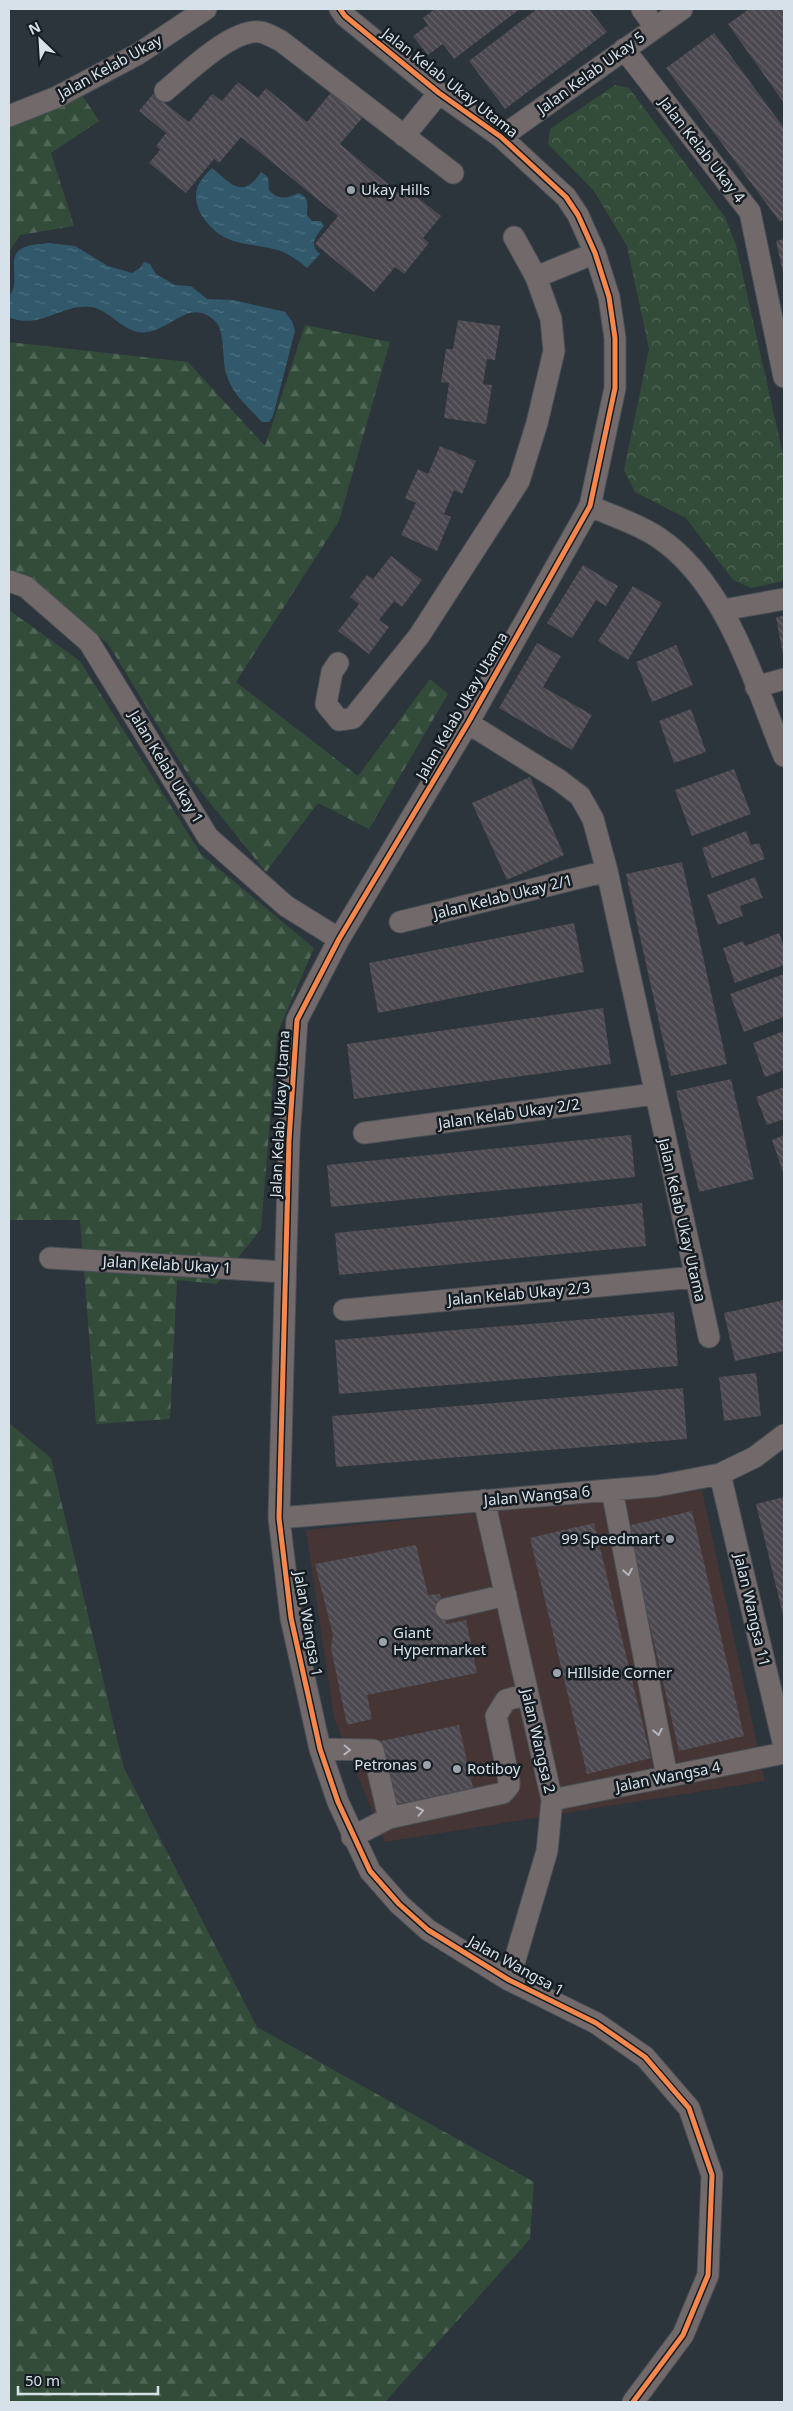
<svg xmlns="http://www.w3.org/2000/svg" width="793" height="2411" font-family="'Noto Sans',sans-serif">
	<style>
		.commercial { fill: #463535 }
		.forest { fill: url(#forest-firs) }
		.park { fill: url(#park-crowns) }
		.water { fill: url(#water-ripples) }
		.building { fill: url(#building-back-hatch) }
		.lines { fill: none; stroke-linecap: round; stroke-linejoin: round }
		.minor-casing { stroke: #495056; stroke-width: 23 }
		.minor { stroke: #72696a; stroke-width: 21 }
		.cycleway-casing { stroke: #151c22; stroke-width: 8 }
		.cycleway { stroke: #f5874c; stroke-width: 5 }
		.oneway { stroke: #b4b7bd }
		.poi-dot { fill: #9ba4ac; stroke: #151c22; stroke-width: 2 }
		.labels { text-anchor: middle; stroke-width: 5; stroke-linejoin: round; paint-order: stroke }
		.street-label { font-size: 15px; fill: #d7e1e9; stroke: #151c22 }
		.poi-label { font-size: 15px; fill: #d7e1e9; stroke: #151c22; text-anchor: start }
	</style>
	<defs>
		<pattern id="forest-firs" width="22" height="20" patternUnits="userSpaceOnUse" patternTransform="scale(1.25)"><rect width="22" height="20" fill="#334c39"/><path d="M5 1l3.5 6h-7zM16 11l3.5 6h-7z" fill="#506656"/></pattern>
		<pattern id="park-crowns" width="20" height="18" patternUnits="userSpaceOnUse" patternTransform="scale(1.25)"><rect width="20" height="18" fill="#334c39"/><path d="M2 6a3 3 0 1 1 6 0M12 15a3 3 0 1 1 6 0" fill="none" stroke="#506656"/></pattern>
		<pattern id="water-ripples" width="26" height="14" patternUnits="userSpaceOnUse" patternTransform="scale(1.25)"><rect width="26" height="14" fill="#31596b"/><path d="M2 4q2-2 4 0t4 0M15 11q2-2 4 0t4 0" fill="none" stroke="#4e7180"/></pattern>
		<pattern id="building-back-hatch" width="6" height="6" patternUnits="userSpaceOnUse" patternTransform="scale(1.25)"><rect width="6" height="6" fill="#4c484f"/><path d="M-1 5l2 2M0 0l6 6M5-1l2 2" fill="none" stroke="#656268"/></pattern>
	</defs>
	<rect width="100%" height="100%" fill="#2c343c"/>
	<path class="commercial" d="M702,1490L765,1781L385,1842L334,1718L306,1530Z"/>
	<path class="forest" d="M82,95L99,121L51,153L74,226L20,235L9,252V126Z
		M305,325L390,342L339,521L236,682L358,776L430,679L448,694L369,829L318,803L266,872L190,778L108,644L34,579L9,569V342L188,362L265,446Z
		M9,610L80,661L201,854L314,948L277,1034L261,1229L217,1284L177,1280L170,1419L96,1424L80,1220H9Z
		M9,1423L51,1458L124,1768L257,2027L534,2182L530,2239L385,2402H9Z"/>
	<path class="park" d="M615,85L629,88L725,217L736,245L784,459V581L751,588L733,580L686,518L635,492L624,470L649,349L627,246L594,191L548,144L550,129Z"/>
	<path class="water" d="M212,168C231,184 243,200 261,172L268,177L269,190C279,201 287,198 299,193C310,199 307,204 307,215L312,221H321L324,226C316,236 308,244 320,254L307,268C299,261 290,255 281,251C263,245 241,246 224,237C208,228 190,206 198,186C201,179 206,174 212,168Z
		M49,243L75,246L108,266L132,273L140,268L144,262L150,264L156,274L175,285L191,286L207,299L233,300L285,312L292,321L295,331L273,416L269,422H262C249,408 231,393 226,373C222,360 225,331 216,322C191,297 173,328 148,332C124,336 112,310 91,307C59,304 44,329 10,318L9,296C23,281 3,255 25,247C32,244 41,244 49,243Z"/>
	<path class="building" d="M435,9H520L454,59L443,44L428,55L413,36L428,25L423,18Z
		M537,9H589L607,32L505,109L469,61Z
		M749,9H784V103L728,24Z
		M714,33L784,128V219L780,222L666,68Z
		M238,82L258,98L266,88L307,122L332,91L363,117L340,144L399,193L404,187L441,216L423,238L429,243L404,274L395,267L374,292L315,244L338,216L241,137L219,163L214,159L186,193L149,163L160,150L156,146L166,133L139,111L153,94L189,122L212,94L222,101Z
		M784,239V272H783L776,241Z
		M458,320L500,326L495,360L487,359L483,384L492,385L486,424L444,418L449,383L441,382L446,349H453Z
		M440,446L476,461L462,494L454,490L444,514L451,517L437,551L401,535L416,503L405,498L418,469L428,474Z
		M391,556L422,580L402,607L394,601L379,620L389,627L369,654L338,631L359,604L350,597L367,575L373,579Z
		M583,565L618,586L606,606L596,600L572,638L547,623Z
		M633,586L662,603L628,660L598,641Z
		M784,616V655H783L776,617Z
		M537,643L561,656L543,687L592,715L572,750L499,708Z
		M676,645L693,685L652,702L636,662Z
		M691,709L706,752L674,763L659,721Z
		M734,769L751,814L692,836L675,790Z
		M530,777L564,855L507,880L472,803Z
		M746,831L751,845L759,843L765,859L712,878L702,848Z
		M682,862L727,1064L671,1076L626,874Z
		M755,877L763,898L740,906L743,916L718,925L707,895Z
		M574,923L584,972L378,1013L369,963Z
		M779,933L784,946V965L735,983L723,948L743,941L745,946Z
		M784,974V1017L744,1032L730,994Z
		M603,1008L611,1064L354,1099L347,1044Z
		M784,1031V1070L765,1077L753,1043Z
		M731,1079L754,1179L699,1192L676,1091Z
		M784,1087V1119L767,1125L756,1097Z
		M631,1135L635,1177L331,1207L327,1165Z
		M784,1135V1175L772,1140Z
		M642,1203L646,1246L339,1275L335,1233Z
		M784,1300V1351L735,1361L724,1313Z
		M674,1312L678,1366L339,1394L335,1340Z
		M756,1373L761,1416L724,1421L719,1377Z
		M683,1388L687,1439L336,1467L332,1416Z
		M784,1497V1619L756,1504Z
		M692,1511L744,1736L679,1751L627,1526Z
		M594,1523L651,1758L587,1774L530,1538Z
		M416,1545L428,1595L440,1594L446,1624L466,1620L477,1673L367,1695L372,1719L347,1725L331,1648L333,1635L315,1564Z
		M459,1725L473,1788L394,1805L381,1741Z"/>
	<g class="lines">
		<defs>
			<path id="minor" d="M340,9L345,16L439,93L501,137L566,197L578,215L595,253L609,297L615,338V388L590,506L468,723L339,939L297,1020L289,1140L279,1518L291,1618L320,1749L338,1802L370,1871L399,1904L428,1930L509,1980L596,2023L645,2057L689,2108L712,2175L708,2275L683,2335L633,2402
				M642,9L655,27
				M624,49L750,212L784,377
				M165,91C186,74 232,28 260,32C267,33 275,38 281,41L453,173
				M9,116L57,97L138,54L206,9
				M404,136L439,93
				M501,137L682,9
				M536,277L595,253
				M590,506C612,516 639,524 659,538C727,584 754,683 784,756
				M9,581L26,587L89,642L208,837L286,906L339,939
				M723,610L784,599
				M338,663L332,672L326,704L339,720L353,718L419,636L519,481L537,423L554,351L551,319L536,277L514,237
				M756,687L784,679
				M468,723L559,780L580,796L593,819L607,871L709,1337
				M400,922L607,871
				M364,1133L654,1094
				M50,1258L285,1272
				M344,1310L695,1277
				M720,1474L784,1746
				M612,1490L667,1777
				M484,1500L552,1800L547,1851L509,1980
				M279,1518L657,1486L720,1474L755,1457L784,1435
				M446,1609L506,1595
				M320,1749L373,1750L389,1818L503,1793L509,1786V1781L496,1716L506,1700L528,1694
				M552,1800L784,1753
				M352,1837L389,1818"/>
		</defs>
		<use href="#minor" class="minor-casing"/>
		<use href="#minor" class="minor"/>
		<defs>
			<path id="cycleway" d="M340,9L345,16L439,93L501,137L566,197L578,215L595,253L609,297L615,338V388L590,506L468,723L339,939L297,1020L289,1140L279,1518L291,1618L320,1749L338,1802L370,1871L399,1904L428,1930L509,1980L596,2023L645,2057L689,2108L712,2175L708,2275L683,2335L633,2402"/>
		</defs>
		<use href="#cycleway" class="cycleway-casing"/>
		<use href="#cycleway" class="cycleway"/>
	</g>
	<defs><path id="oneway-chevron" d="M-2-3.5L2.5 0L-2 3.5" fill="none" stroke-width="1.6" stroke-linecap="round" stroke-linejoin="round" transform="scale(1.25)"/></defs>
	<g class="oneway">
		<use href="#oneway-chevron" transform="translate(628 1572) rotate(79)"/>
		<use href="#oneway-chevron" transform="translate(658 1732) rotate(79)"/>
		<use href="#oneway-chevron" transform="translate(347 1750) rotate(1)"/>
		<use href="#oneway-chevron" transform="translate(420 1811) rotate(-12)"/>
	</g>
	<g class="poi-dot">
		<circle cx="351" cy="190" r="5"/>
		<circle cx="670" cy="1539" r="5"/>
		<circle cx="383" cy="1642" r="5"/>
		<circle cx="557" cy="1673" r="5"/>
		<circle cx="427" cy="1765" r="5"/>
		<circle cx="457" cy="1769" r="5"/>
	</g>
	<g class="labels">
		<g class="street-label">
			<text transform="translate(110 67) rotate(-29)" y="5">Jalan Kelab Ukay</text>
			<text transform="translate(591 73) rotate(-36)" y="5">Jalan Kelab Ukay 5</text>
			<text transform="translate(450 83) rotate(38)" y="5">Jalan Kelab Ukay Utama</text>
			<text transform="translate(702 150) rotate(52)" y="5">Jalan Kelab Ukay 4</text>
			<text transform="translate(462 706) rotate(-60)" y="5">Jalan Kelab Ukay Utama</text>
			<text transform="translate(166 767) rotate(59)" y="5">Jalan Kelab Ukay 1</text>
			<text transform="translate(503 897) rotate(-14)" y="5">Jalan Kelab Ukay 2/1</text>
			<text transform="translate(280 1114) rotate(-87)" y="5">Jalan Kelab Ukay Utama</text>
			<text transform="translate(509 1114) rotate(-8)" y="5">Jalan Kelab Ukay 2/2</text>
			<text transform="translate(682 1220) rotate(77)" y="5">Jalan Kelab Ukay Utama</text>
			<text transform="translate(167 1265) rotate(3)" y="5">Jalan Kelab Ukay 1</text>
			<text transform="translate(519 1294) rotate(-5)" y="5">Jalan Kelab Ukay 2/3</text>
			<text transform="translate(537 1496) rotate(-5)" y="5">Jalan Wangsa 6</text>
			<text transform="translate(752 1610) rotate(77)" y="5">Jalan Wangsa 11</text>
			<text transform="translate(308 1624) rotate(80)" y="5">Jalan Wangsa 1</text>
			<text transform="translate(538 1741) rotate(77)" y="5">Jalan Wangsa 2</text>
			<text transform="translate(668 1777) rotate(-11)" y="5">Jalan Wangsa 4</text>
			<text transform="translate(516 1966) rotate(29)" y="5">Jalan Wangsa 1</text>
		</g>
		<g class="poi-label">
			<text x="361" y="195">Ukay Hills</text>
			<text x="660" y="1544" text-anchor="end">99 Speedmart</text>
			<text x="393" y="1638">Giant<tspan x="393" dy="17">Hypermarket</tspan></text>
			<text x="567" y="1678">HIllside Corner</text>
			<text x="417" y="1770" text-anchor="end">Petronas</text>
			<text x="467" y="1774">Rotiboy</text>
		</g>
	</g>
	<rect width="793" height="2411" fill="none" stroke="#d7e1e9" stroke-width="20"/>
	<g transform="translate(40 40) rotate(335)" stroke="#151c22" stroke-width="4" paint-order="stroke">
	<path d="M0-4L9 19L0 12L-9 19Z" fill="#d7e1e9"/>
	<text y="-8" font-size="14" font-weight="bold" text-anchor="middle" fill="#d7e1e9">N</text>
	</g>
	<path d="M18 2386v8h140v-8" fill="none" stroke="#d7e1e9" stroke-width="2.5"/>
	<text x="25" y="2386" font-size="15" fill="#d7e1e9" stroke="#151c22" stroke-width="4" paint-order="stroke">50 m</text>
</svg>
